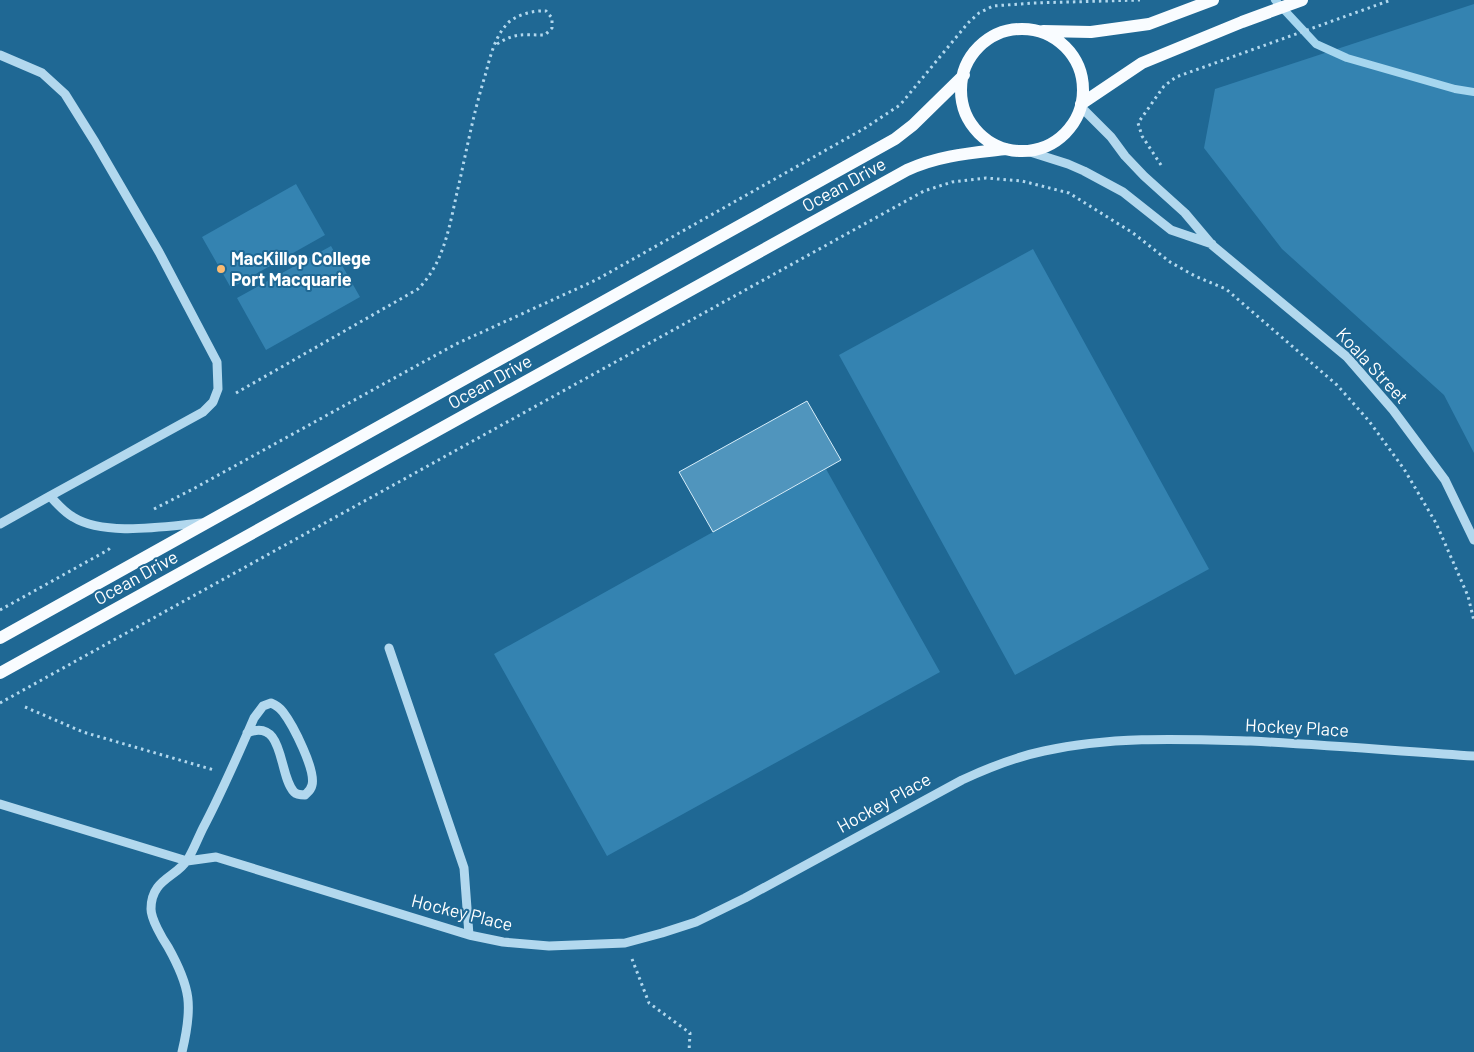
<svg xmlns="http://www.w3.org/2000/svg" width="1474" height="1052" font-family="Barlow,sans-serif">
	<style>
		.green { fill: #3483b1 }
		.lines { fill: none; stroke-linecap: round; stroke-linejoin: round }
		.stream { stroke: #a6d6ef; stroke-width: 8 }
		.building { fill: #5095bd; stroke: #d8eefa }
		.path { stroke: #b2d8ee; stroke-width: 3; stroke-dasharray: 2.5 4; stroke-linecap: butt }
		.minor { stroke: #b2d8ee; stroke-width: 9 }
		.major { stroke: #f9fcff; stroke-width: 12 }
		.poi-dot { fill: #fcbb72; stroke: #1f6894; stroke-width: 2 }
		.labels { text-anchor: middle; stroke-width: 4; stroke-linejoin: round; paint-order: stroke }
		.street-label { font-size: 18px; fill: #fff; stroke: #1f6894 }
		.poi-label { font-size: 18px; font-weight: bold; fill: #fff; stroke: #1f6894; text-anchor: start }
	</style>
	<rect width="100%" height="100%" fill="#1f6894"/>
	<path class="green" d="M1474,4V453L1444,395L1282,249L1204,148L1215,89Z
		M296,184L325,235L231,288L202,237Z
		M331,246L360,297L266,350L237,298Z
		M1033,249L1209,569L1015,675L839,355Z
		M826,469L940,672L607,856L494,654Z"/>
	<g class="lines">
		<path class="stream" d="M1275,0L1316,44L1347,58L1455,89L1474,92"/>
	</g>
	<path class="building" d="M807,401L841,460L713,532L679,472Z"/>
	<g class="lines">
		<path class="path" d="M1161,165L1142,136L1138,123L1164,86L1176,77L1391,0
			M236,393L418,289C446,261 450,221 459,184C467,148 474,111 485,76C490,58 494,38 507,24C515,15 534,10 546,11L552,18V28L545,35C521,35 515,32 494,46
			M154,509L193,489L456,344L596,280L865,128L900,105L968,23L979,13L993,6L1033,3L1140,0
			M0,610L108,550L112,546
			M0,703L924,191L952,182L986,178L1022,181L1069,193L1133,233L1170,262L1195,276L1226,289L1337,385L1369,421L1404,469L1436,523L1468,596L1474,621
			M25,707L83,732L214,770
			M632,959L649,1003L690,1033L689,1052"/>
		<path class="minor" d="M0,55L42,73L65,94L95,142L159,252L217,362L218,389L213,402L203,412L50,496
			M1081,107L1111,137L1125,156L1144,176L1185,213L1212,245L1347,357L1393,410L1445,480L1474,540
			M1027,151L1068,164L1084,171L1123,192L1171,230L1212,244
			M0,524L50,496C57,504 64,512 73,517C105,537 166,526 202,523
			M389,648L464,868L469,935
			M0,804L187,861L216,857L469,935L503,942L549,946L625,943L662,933L696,922L745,898L962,780C988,768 1015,757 1044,751C1112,736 1182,739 1251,741C1326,745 1400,751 1474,756
			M182,1052C193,1006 191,988 168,947C162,938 151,919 151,909C151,879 176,878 188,859C194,849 198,838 203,828C222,792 238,755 254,718L263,706L271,703C276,705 280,708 283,712C293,725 316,770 312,785C311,790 308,792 305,795C301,795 297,795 294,792C278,775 285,717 247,733"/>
		<path class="major" d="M961 90a61 61 0 1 1 122 0a61 61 0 1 1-122 0Z
			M1043,31L1091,32L1149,24L1213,0
			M1081,104L1142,63L1242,22L1302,0
			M0,638L895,139L913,125L964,75
			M0,673L907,170C939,155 972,153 1006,149"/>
	</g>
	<circle class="poi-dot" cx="221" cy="269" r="5"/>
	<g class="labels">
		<g class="street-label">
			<text transform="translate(844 185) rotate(-29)" y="6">Ocean Drive</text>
			<text transform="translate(1372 366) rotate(47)" y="6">Koala Street</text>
			<text transform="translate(490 382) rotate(-29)" y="6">Ocean Drive</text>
			<text transform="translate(136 578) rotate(-29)" y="6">Ocean Drive</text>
			<text transform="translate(1297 728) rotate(3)" y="6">Hockey Place</text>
			<text transform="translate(884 803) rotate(-29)" y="6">Hockey Place</text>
			<text transform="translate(462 913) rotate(14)" y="6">Hockey Place</text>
		</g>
		<g class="poi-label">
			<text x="231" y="265">MacKillop College<tspan x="231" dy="21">Port Macquarie</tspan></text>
		</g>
	</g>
</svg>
